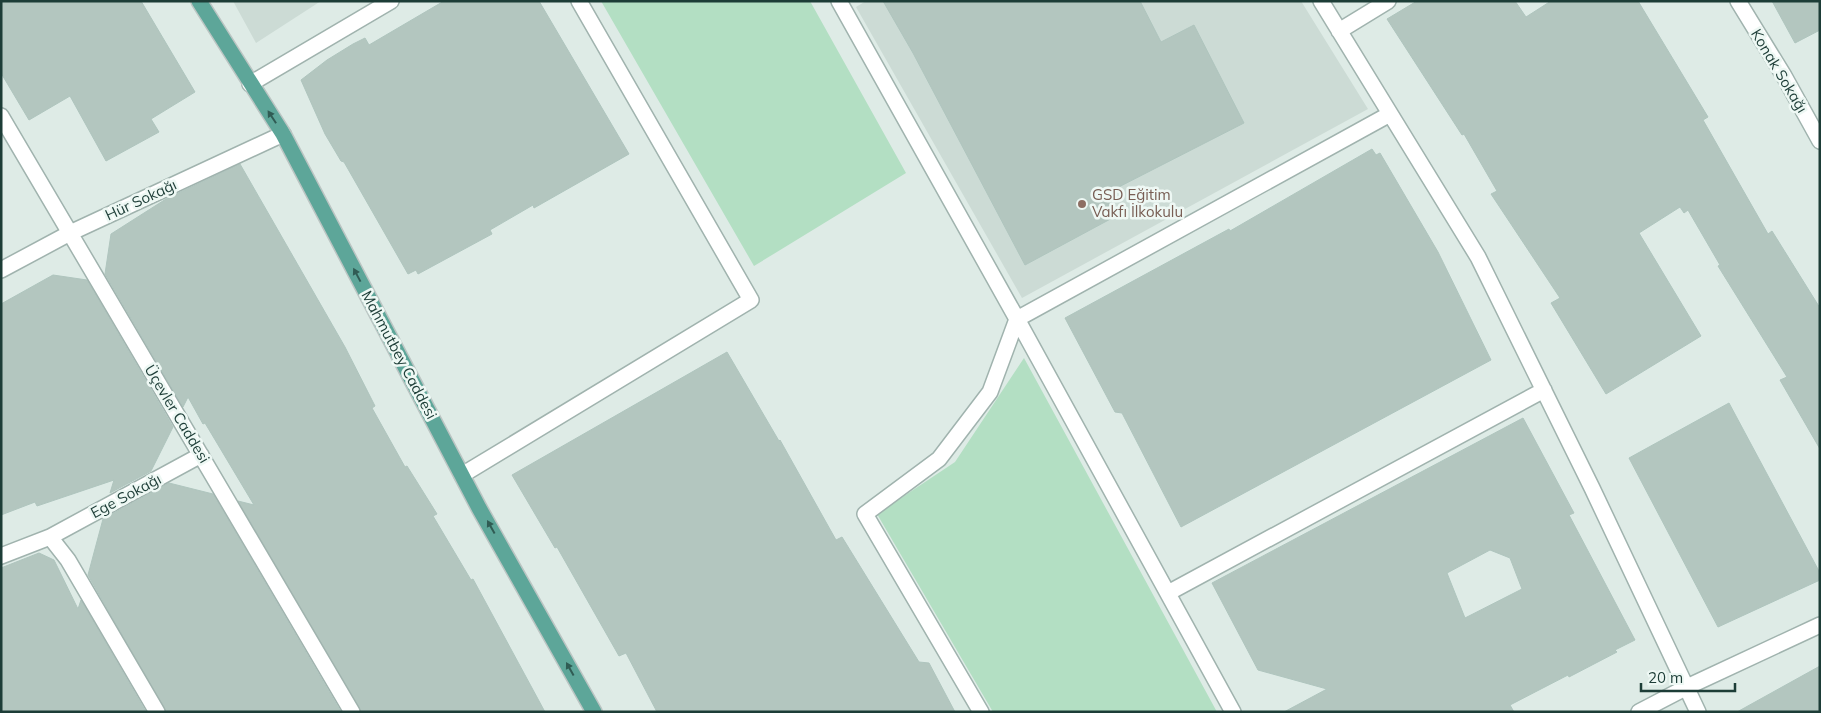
<svg xmlns="http://www.w3.org/2000/svg" width="1821" height="713" font-family="Mulish,sans-serif">
	<style>
		.built { fill: #ccdbd5 }
		.green { fill: #b3dfc3 }
		.building { fill: #b3c6bf; stroke: #afc5be; fill-rule: evenodd }
		.lines { fill: none; stroke-linecap: round; stroke-linejoin: round }
		.minor-casing { stroke: #a0b3ae; stroke-width: 18 }
		.major-casing { stroke: #bbc5c3; stroke-width: 18 }
		.minor { stroke: #fff; stroke-width: 15 }
		.major { stroke: #5da699; stroke-width: 15 }
		.oneway { fill: #305c54 }
		.education-dot { fill: #8d6e63; stroke: #eef8f4; stroke-width: 2 }
		.labels { text-anchor: middle; stroke-width: 5; stroke-linejoin: round; paint-order: stroke }
		.street-label { font-size: 15px; fill: #1d3d37; stroke: #eef8f4 }
		.education-label { font-size: 15px; fill: #785e54; stroke: #eef8f4; text-anchor: start }
	</style>
	<rect width="100%" height="100%" fill="#deebe6"/>
	<path class="built" d="M233,1H321L256,43Z
		M866,1H1301L1368,109L1022,298L856,7Z"/>
	<path class="green" d="M601,1H810L906,173L754,266Z
		M1024,358L1217,712H993L877,514L955,462Z"/>
	<path class="building" d="M1,1H141L195,92L151,119L159,132L106,161L70,96L29,120L1,73Z
		M444,1H539L629,154L534,208L533,205L490,230L492,234L418,274L416,270L408,274L344,162L341,161L325,134L301,80L327,60L353,44L365,38L369,45Z
		M883,1H1140L1161,42L1194,25L1244,123L1105,194L1116,216L1025,265L913,53Z
		M1417,1H1515L1526,17L1551,1H1638L1708,117L1703,120L1768,234L1772,231L1820,308V449L1780,380L1787,377L1718,266L1720,265L1688,210L1684,213L1680,207L1639,233L1701,336L1606,394L1551,303L1560,298L1491,194L1497,191L1464,134L1462,135L1387,19Z
		M1772,1H1820V30L1795,43Z
		M1372,149L1376,155L1380,153L1438,252L1491,360L1181,527L1122,413L1115,412L1065,318L1229,229L1230,231Z
		M240,164L345,347L375,406L372,408L405,467L407,466L437,514L433,516L471,580L473,579L545,712H361L238,501L254,505L205,423L203,424L188,397L183,407L105,274L111,234L166,199Z
		M53,275L87,280L173,427L151,471L110,493L114,480L37,506L35,502L1,515V304Z
		M727,352L779,441L780,440L836,540L842,537L919,662L929,663L955,712H657L626,653L619,656L557,547L555,548L512,475Z
		M1729,403L1820,573V580L1718,627L1629,458Z
		M1523,418L1574,513L1569,515L1635,640L1615,650L1617,652L1569,677L1568,675L1510,705L1514,712H1284L1327,689L1258,670L1212,583ZM1490,550L1510,558L1522,589L1465,618L1447,573Z
		M169,483L213,494L341,712H166L88,575L103,519Z
		M39,553L54,560L78,609L81,600L146,712H1V568Z
		M1820,666V712H1737Z"/>
	<g class="lines">
		<defs>
			<path id="minor" d="M839,1L1017,319L1233,712
				M1321,1L1478,257L1592,488L1698,712
				M1738,1L1784,76L1820,141
				M1339,31L1388,1
				M250,84L391,1
				M1,116L352,712
				M1,270L70,233L283,134
				M462,475L751,300L579,1
				M50,537L201,455
				M1,556L50,537L68,560L157,712
				M1168,593L1544,390
				M981,712L865,514L939,459L990,392L1017,319L1390,114
				M1639,712L1687,687L1820,625"/>
			<path id="major" d="M199,1L283,134L479,508L594,712"/>
		</defs>
		<use href="#minor" class="minor-casing"/>
		<use href="#major" class="major-casing"/>
		<use href="#minor" class="minor"/>
		<use href="#major" class="major"/>
	</g>
	<defs><path id="oneway-solid" d="M-6-.8H1V-3.2L6.5 0L1 3.2V.8H-6Z" transform="scale(1.25)"/></defs>
	<g class="oneway">
		<use href="#oneway-solid" transform="translate(272 117) rotate(-123)"/>
		<use href="#oneway-solid" transform="translate(357 275) rotate(-118)"/>
		<use href="#oneway-solid" transform="translate(491 527) rotate(-119)"/>
		<use href="#oneway-solid" transform="translate(570 669) rotate(-119)"/>
	</g>
	<circle class="education-dot" cx="1082" cy="204" r="5"/>
	<g class="labels">
		<g class="street-label">
			<text transform="translate(1779 71) rotate(59)" y="5">Konak Sokağı</text>
			<text transform="translate(141 200) rotate(-25)" y="5">Hür Sokağı</text>
			<text transform="translate(399 355) rotate(62)" y="5">Mahmutbey Caddesi</text>
			<text transform="translate(177 414) rotate(59)" y="5">Üçevler Caddesi</text>
			<text transform="translate(126 496) rotate(-28)" y="5">Ege Sokağı</text>
		</g>
		<g class="education-label">
			<text x="1092" y="200">GSD Eğitim<tspan x="1092" dy="17">Vakfı İlkokulu</tspan></text>
		</g>
	</g>
	<rect width="1821" height="713" fill="none" stroke="#1d3d37" stroke-width="5"/>
	<path d="M1641 683v8h94v-8" fill="none" stroke="#1d3d37" stroke-width="2.5"/>
	<text x="1648" y="683" font-size="15" fill="#1d3d37" stroke="#eef8f4" stroke-width="4" paint-order="stroke">20 m</text>
</svg>
